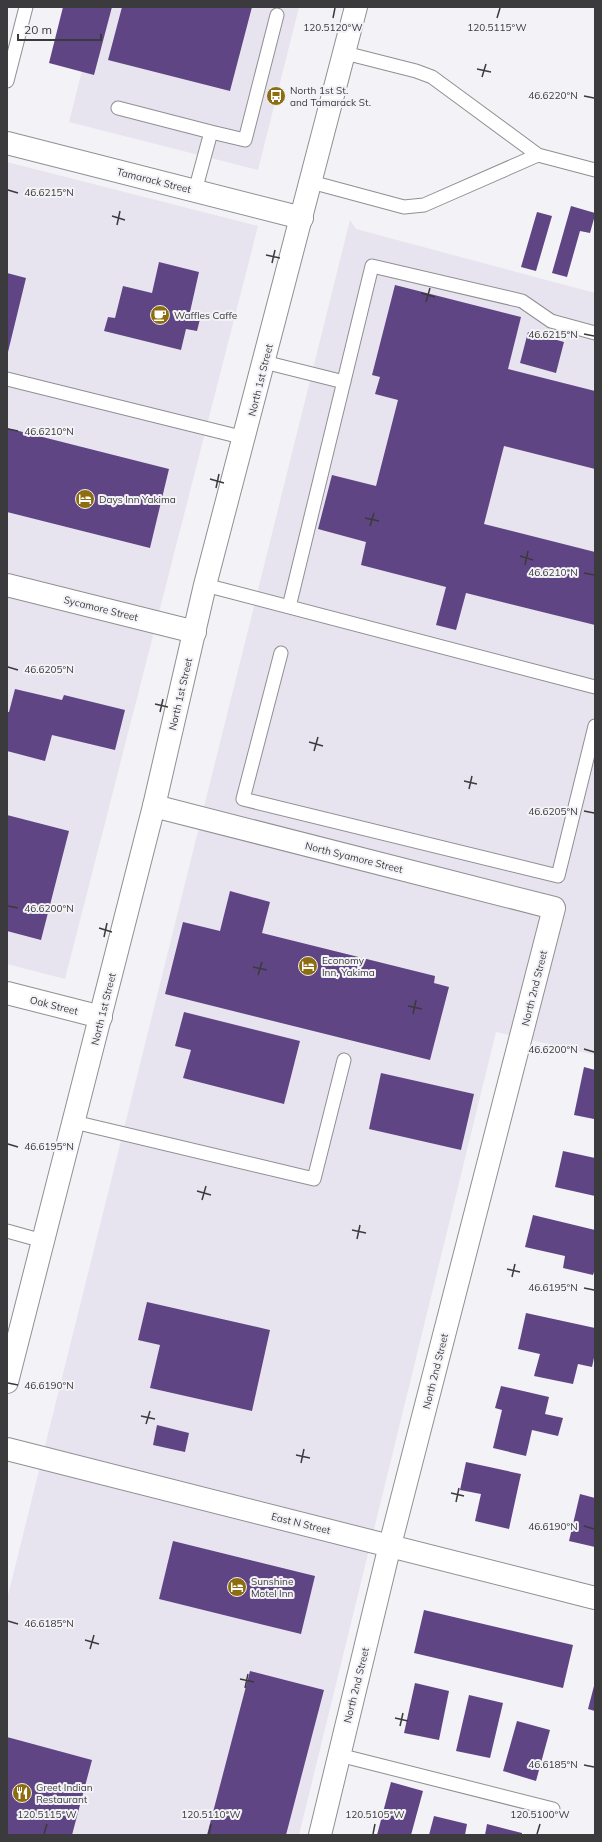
<svg xmlns="http://www.w3.org/2000/svg" width="602" height="1842" font-family="Mulish,sans-serif">
	<style>
		.built { fill: #e8e4ef }
		.building { fill: #604585 }
		.lines { fill: none; stroke-linecap: round; stroke-linejoin: round }
		.service-casing { stroke: #908f92; stroke-width: 15 }
		.minor-casing { stroke: #908f92; stroke-width: 24 }
		.secondary-casing { stroke: #908f92; stroke-width: 24 }
		.service { stroke: #fff; stroke-width: 13 }
		.minor { stroke: #fff; stroke-width: 22 }
		.secondary { stroke: #fff; stroke-width: 22 }
		.ticks { fill: none; stroke: #3b3a3c; stroke-width: 1.5 }
		.labels { text-anchor: middle; stroke-width: 4; stroke-linejoin: round; paint-order: stroke }
		.poi-label { font-size: 10px; fill: #3b3a3c; stroke: #f3f2f6; text-anchor: start }
		.street-label { font-size: 10px; fill: #3b3a3c; stroke: #f3f2f6 }
		.ticks-label { font-size: 10px; text-anchor: middle; fill: #3b3a3c; stroke: #f3f2f6; stroke-width: 4; stroke-linejoin: round; paint-order: stroke }
	</style>
	<rect width="100%" height="100%" fill="#f3f2f6"/>
	<path class="built" d="M98,7H299L258,170L69,122Z
		M7,162L258,226L65,979L7,964Z
		M350,220L356,229L595,293V1055L496,1032L299,1835H7V1599Z"/>
	<path class="building" d="M63,7H112L94,75L49,63Z
		M122,7H252L230,91L108,60Z
		M571,206L595,213V215L590,233L580,231L567,277L552,273Z
		M537,212L552,216L536,271L521,267Z
		M159,262L199,272L190,312L201,315L197,331L186,329L181,350L104,331L108,317L115,318L123,286L152,293Z
		M7,273L26,278L8,352H7Z
		M395,285L521,317L508,369L595,391V469L504,446L484,524L595,552V625L466,593L456,630L436,625L446,587L361,565L366,542L318,529L332,475L376,486L398,400L375,394L380,377L372,375Z
		M528,332L564,342L556,373L520,363Z
		M7,428L169,469L150,548L7,512Z
		M15,689L62,700L64,695L125,710L115,750L52,735L45,761L7,751V712H9Z
		M7,815L69,831L41,940L7,931Z
		M230,891L270,902L262,933L435,976L434,983L449,987L430,1060L165,994L183,922L220,931Z
		M184,1012L300,1041L284,1104L183,1078L191,1050L175,1046Z
		M584,1067L595,1070L594,1119L574,1115Z
		M381,1073L474,1094L461,1150L369,1129Z
		M563,1151L595,1158V1196L555,1187Z
		M533,1215L595,1230V1269L593,1275L563,1268L565,1256L525,1247Z
		M147,1302L270,1330L252,1411L150,1388L160,1345L138,1340Z
		M526,1313L595,1328V1353L592,1367L578,1364L573,1384L534,1376L540,1354L518,1349Z
		M501,1386L549,1397L545,1414L563,1418L558,1436L532,1430L526,1456L493,1448L502,1410L495,1408Z
		M157,1425L189,1433L185,1452L153,1445Z
		M466,1462L521,1474L509,1529L475,1521L481,1494L460,1490Z
		M580,1494L595,1498V1547L569,1541Z
		M173,1541L315,1576L301,1634L159,1599Z
		M424,1610L573,1645L563,1688L414,1653Z
		M250,1671L324,1690L286,1835H207Z
		M415,1683L449,1691L439,1740L404,1733Z
		M594,1686H595V1711L588,1709Z
		M469,1695L503,1703L490,1758L456,1751Z
		M517,1721L550,1730L536,1781L503,1771Z
		M7,1737L92,1760L72,1835H7Z
		M391,1782L423,1791L411,1835H377Z
		M434,1816L467,1824L465,1835H429Z
		M487,1824L522,1833V1835H485Z"/>
	<g class="lines">
		<defs>
			<path id="service" d="M7,81L26,7
				M118,108L211,132
				M538,155L595,170
				M311,182L404,207L424,205L538,155L432,77L416,71L345,53
				M195,191L211,132L245,140L277,15
				M264,362L344,382
				M7,379L245,438
				M205,585L595,687
				M289,607L372,266L522,301L551,321L595,333
				M281,653L243,799L558,876L595,726
				M74,1122L314,1179L344,1060
				M7,1231L43,1241
				M339,1755L553,1809"/>
			<path id="minor" d="M7,143L302,218
				M7,585L195,632
				M154,806L554,908L390,1545L320,1835
				M7,993L101,1017
				M7,1449L595,1598"/>
			<path id="secondary" d="M7,1382L154,806L205,585L356,7"/>
		</defs>
		<use href="#service" class="service-casing"/>
		<use href="#minor" class="minor-casing"/>
		<use href="#secondary" class="secondary-casing"/>
		<use href="#service" class="service"/>
		<use href="#minor" class="minor"/>
		<use href="#secondary" class="secondary"/>
	</g>
	<path class="ticks" d="M333,18L335,8M497,18L500,8M477,69L491,72M482,77L486,64M584,96L594,98M8,190L18,193M112,216L125,220M117,225L120,211M266,255L280,258M272,263L275,250M421,293L435,297M426,302L430,288M584,334L594,336M8,429L18,431M210,479L224,483M216,488L219,474M365,518L379,521M370,526L374,513M520,556L533,560M525,565L528,551M584,573L594,575M8,667L18,670M155,704L168,707M160,712L163,699M309,742L323,746M314,751L318,737M464,781L477,784M469,789L472,776M584,811L594,813M8,906L18,908M99,928L112,932M104,937L107,923M253,967L267,970M258,975L262,962M408,1006L422,1009M413,1014L416,1000M584,1049L594,1052M8,1144L18,1147M197,1191L211,1195M202,1200L206,1186M352,1230L366,1233M357,1239L360,1225M507,1269L520,1272M512,1277L515,1264M584,1288L594,1290M8,1383L18,1385M141,1416L155,1419M146,1424L150,1411M296,1455L310,1458M301,1463L304,1449M451,1493L464,1496M456,1502L459,1488M584,1526L594,1529M8,1621L18,1624M85,1640L99,1644M90,1649L94,1635M240,1679L254,1682M245,1688L248,1674M395,1718L408,1721M400,1726L403,1713M584,1765L594,1767M44,1834L47,1824M209,1834L211,1824M373,1834L375,1824M537,1834L540,1824"/>
	<defs>
		<symbol id="bus-disc" viewBox="-11 -11 22 22"><circle r="9.5" fill="#8d6d0f" stroke="#f3f2f6"/><path d="M-5-6H5V4H4V6H2V4H-2V6H-4V4H-5ZM-3.5-4V0h7V-4ZM-3.5 1.2v1.5H-2V1.2ZM2 1.2v1.5H3.5V1.2Z" fill="#fff"/></symbol>
		<symbol id="cafe-disc" viewBox="-11 -11 22 22"><circle r="9.5" fill="#8d6d0f" stroke="#f3f2f6"/><path d="M-5.5-4.5H6V0H3Q3 3.5 0 3.5H-2.5Q-5.5 3.5-5.5 0ZM3-3.2v2h1.7v-2ZM-6 4.5H4V6H-6Z" fill="#fff"/></symbol>
		<symbol id="hotel-disc" viewBox="-11 -11 22 22"><circle r="9.5" fill="#8d6d0f" stroke="#f3f2f6"/><path d="M-6-4.5h1.5V1H6V5H4.5V3h-9V5H-6ZM-4 0a1.8 1.8 0 1 1 3.6 0ZM.5 0V-2.5h3Q6-2.5 6 0Z" fill="#fff"/></symbol>
		<symbol id="restaurant-disc" viewBox="-11 -11 22 22"><circle r="9.5" fill="#8d6d0f" stroke="#f3f2f6"/><path d="M-5-6h1v4h1v-4h1v4h1v-4h1v5L-1.5 .5V6h-2V.5L-5-1ZM5-6V6H3V1.5H1.5Q1.5-4 5-6Z" fill="#fff"/></symbol>
	</defs>
	<g fill-rule="evenodd">
		<use href="#bus-disc" x="265" y="85" width="22" height="22"/>
		<use href="#cafe-disc" x="149" y="304" width="22" height="22"/>
		<use href="#hotel-disc" x="74" y="488" width="22" height="22"/>
		<use href="#hotel-disc" x="297" y="955" width="22" height="22"/>
		<use href="#hotel-disc" x="226" y="1576" width="22" height="22"/>
		<use href="#restaurant-disc" x="11" y="1782" width="22" height="22"/>
	</g>
	<g class="labels">
		<g class="poi-label">
			<text x="290" y="94">North 1st St.<tspan x="290" dy="12">and Tamarack St.</tspan></text>
			<text x="174" y="319">Waffles Caffe</text>
			<text x="99" y="503">Days Inn Yakima</text>
			<text x="322" y="964">Economy<tspan x="322" dy="12">Inn, Yakima</tspan></text>
			<text x="251" y="1585">Sunshine<tspan x="251" dy="12">Motel Inn</tspan></text>
			<text x="36" y="1791">Greet Indian<tspan x="36" dy="12">Restaurant</tspan></text>
		</g>
		<g class="street-label">
			<text transform="translate(154 180) rotate(14)" y="4">Tamarack Street</text>
			<text transform="translate(260 380) rotate(-76)" y="4">North 1st Street</text>
			<text transform="translate(101 608) rotate(14)" y="4">Sycamore Street</text>
			<text transform="translate(180 694) rotate(-77)" y="4">North 1st Street</text>
			<text transform="translate(354 857) rotate(14)" y="4">North Syamore Street</text>
			<text transform="translate(534 988) rotate(-76)" y="4">North 2nd Street</text>
			<text transform="translate(54 1005) rotate(14)" y="4">Oak Street</text>
			<text transform="translate(103 1009) rotate(-76)" y="4">North 1st Street</text>
			<text transform="translate(435 1371) rotate(-76)" y="4">North 2nd Street</text>
			<text transform="translate(301 1523) rotate(14)" y="4">East N Street</text>
			<text transform="translate(356 1685) rotate(-76)" y="4">North 2nd Street</text>
		</g>
	</g>
	<g class="ticks-label">
		<text x="333" y="31">120.5120°W</text>
		<text x="497" y="31">120.5115°W</text>
		<text x="553" y="99">46.6220°N</text>
		<text x="49" y="196">46.6215°N</text>
		<text x="553" y="338">46.6215°N</text>
		<text x="49" y="435">46.6210°N</text>
		<text x="553" y="576">46.6210°N</text>
		<text x="49" y="673">46.6205°N</text>
		<text x="553" y="815">46.6205°N</text>
		<text x="49" y="912">46.6200°N</text>
		<text x="553" y="1053">46.6200°N</text>
		<text x="49" y="1150">46.6195°N</text>
		<text x="553" y="1291">46.6195°N</text>
		<text x="49" y="1389">46.6190°N</text>
		<text x="553" y="1530">46.6190°N</text>
		<text x="49" y="1627">46.6185°N</text>
		<text x="553" y="1768">46.6185°N</text>
		<text x="47" y="1818">120.5115°W</text>
		<text x="211" y="1818">120.5110°W</text>
		<text x="375" y="1818">120.5105°W</text>
		<text x="540" y="1818">120.5100°W</text>
	</g>
	<rect width="602" height="1842" fill="none" stroke="#3b3a3c" stroke-width="16"/>
	<path d="M18 34v6h83v-6" fill="none" stroke="#3b3a3c" stroke-width="2"/>
	<text x="24" y="34" font-size="12" fill="#3b3a3c" stroke="#f3f2f6" stroke-width="3" paint-order="stroke">20 m</text>
</svg>
